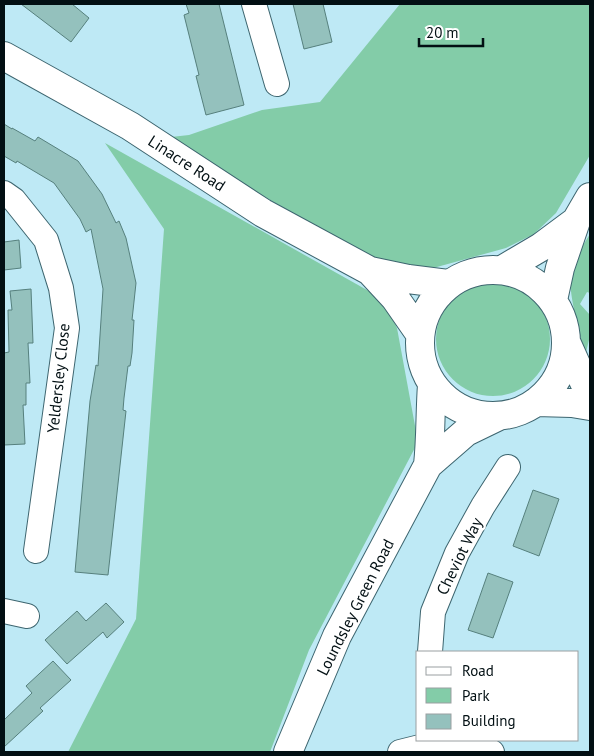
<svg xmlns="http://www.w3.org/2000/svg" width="594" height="756" font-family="'PT Sans',sans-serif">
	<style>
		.green { fill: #83cca8 }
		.building { fill: #94c1bd; stroke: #56807d }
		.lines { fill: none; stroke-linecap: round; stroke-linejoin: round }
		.street-casing { stroke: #3d656f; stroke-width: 26 }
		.secondary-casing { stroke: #3d656f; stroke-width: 30 }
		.street { stroke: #fff; stroke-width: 24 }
		.secondary { stroke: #fff; stroke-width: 28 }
		.labels { text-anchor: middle; stroke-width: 4.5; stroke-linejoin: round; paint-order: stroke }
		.street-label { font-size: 16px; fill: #020f13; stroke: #fff }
	</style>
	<rect width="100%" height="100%" fill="#bee9f5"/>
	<path class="green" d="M400,4H590V155L556,213L534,234L506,248L426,270L378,262L162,138L189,135L262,110L320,102Z
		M105,143L383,299L397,328L418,442L309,650L270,752H68L136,619L164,229Z
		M590,234V293L587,292L580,304L590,315V336L585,356C581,336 565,286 572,268C576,256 583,245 590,234Z
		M436 339a57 57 0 1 1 114 0a57 57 0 1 1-114 0Z"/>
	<path class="building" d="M21,4H72L89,18L71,42Z
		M186,4H219L244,105L206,115L196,76L199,75L184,15L189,13Z
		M293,4H323L332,42L304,49Z
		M4,124L12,129V128L35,141L38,137L78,161L102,194L116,223L119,221L126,238L136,283L132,320H134L132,353L130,366H128L124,398L123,410L126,411L108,575L75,572L90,401L96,365L98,366L103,289L91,229L86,232L80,219L54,183L17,161L16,163L4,156Z
		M19,240L21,268L4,270V242Z
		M31,289L33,343H28L30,383H26V405H23L25,444L4,445V353L9,352L8,310H12L10,291Z
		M533,490L559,499L539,556L513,546Z
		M488,573L513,582L493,638L468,630Z
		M106,603L124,622L107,638L103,632L67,664L45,640L77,611L86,621Z
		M53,661L71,680L40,708L43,711L4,747V720L32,693L26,686Z"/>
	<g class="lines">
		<defs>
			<path id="street" d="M254,4L277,84
				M4,193L14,200L46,240L61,288L67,328L36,551
				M4,611L27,616
				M430,652L433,612L457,553L483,506L508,467
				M400,752L432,744L465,745L492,752"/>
			<path id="secondary" d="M4,56L130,126L263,213L370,271L408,279L448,284
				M420 343a73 73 0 1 1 146 0a73 73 0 1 1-146 0Z
				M502,270L541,247L576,221
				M370,271L395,298L420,334
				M553,300L560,268L576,221L590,197
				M567,344L584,382L590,389
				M536,402L572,403L590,406
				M428,465C431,438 430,411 432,385
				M288,752L337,636L428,465L466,432L499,416"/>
		</defs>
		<use href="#street" class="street-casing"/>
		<use href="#secondary" class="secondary-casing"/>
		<use href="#street" class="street"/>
		<use href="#secondary" class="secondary"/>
	</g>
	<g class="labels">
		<g class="street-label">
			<text transform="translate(187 163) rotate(33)" y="6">Linacre Road</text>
			<text transform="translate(58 378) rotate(-84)" y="6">Yeldersley Close</text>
			<text transform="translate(459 556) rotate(-64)" y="6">Cheviot Way</text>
			<text transform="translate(355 607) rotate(-63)" y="6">Loundsley Green Road</text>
		</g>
	</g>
	<rect width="594" height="756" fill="none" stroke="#020f13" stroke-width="10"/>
	<rect x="416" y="651" width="162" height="90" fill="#ffffff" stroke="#9a9fa1"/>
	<rect x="426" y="667" width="25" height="8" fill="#ffffff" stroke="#9a9fa1"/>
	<text x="462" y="676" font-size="15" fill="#020f13">Road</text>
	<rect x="426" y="688" width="25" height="15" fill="#83cca8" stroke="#9a9fa1"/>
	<text x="462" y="701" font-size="15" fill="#020f13">Park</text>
	<rect x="426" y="714" width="25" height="15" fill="#94c1bd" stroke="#9a9fa1"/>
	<text x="462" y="726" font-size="15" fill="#020f13">Building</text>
	<path d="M419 38v8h64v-8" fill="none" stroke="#020f13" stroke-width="2.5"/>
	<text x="426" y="38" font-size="15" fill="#020f13" stroke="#ffffff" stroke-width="4" paint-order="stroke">20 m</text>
</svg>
